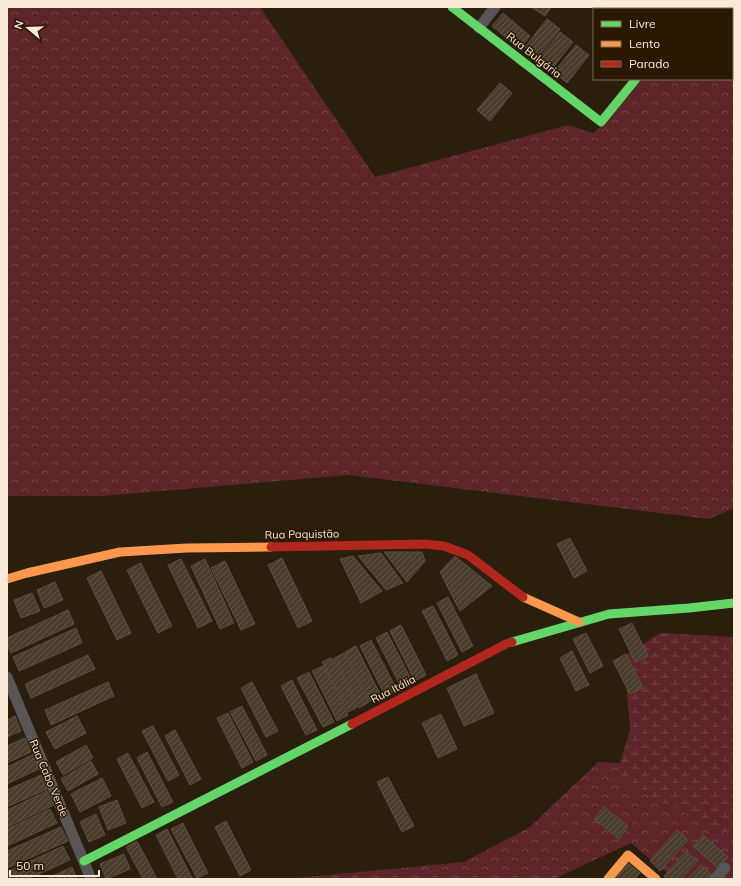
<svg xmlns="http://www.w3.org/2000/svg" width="741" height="886" font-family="Mulish,sans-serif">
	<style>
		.forest { fill: url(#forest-crowns) }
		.wetland { fill: url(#wetland-marsh) }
		.building { fill: url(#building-hatch); stroke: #594e40 }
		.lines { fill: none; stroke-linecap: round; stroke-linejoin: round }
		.street { stroke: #595456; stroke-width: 11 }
		.fast { stroke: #63d668; stroke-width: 9 }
		.slow { stroke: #ff974d; stroke-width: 9 }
		.jam { stroke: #b3261e; stroke-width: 9 }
		.labels { text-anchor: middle; stroke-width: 3; stroke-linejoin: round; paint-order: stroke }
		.street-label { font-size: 11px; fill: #faebd8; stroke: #2a1800 }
	</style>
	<defs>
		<pattern id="forest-crowns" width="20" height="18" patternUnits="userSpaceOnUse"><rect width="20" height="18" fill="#5d252a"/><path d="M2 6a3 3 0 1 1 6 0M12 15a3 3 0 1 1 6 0" fill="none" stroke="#754548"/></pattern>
		<pattern id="wetland-marsh" width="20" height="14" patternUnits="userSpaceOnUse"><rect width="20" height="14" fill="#5d252a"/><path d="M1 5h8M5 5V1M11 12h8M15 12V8" fill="none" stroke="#754548"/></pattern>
		<pattern id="building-hatch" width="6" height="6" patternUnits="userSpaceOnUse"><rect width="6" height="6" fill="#483c2a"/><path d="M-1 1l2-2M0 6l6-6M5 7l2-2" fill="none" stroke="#635848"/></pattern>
	</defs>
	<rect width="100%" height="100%" fill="#2a1e0d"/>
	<path class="forest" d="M7,7H260L375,177L568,125L593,133L610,118L643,79H732V9H701L703,7H734V508L709,519L349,475L103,496H7Z
		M598,762L656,765L734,786V879H674L631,843L554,879H286L464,862L530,827Z"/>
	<path class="wetland" d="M660,633L734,637V836L615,780L630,730L624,656Z"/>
	<path class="building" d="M531,7H551L545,16Z
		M503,13L530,36L520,49L492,26Z
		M547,19L560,29L538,57L525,47Z
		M560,32L573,42L551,70L538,60Z
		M576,45L589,55L567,83L554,72Z
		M500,83L512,93L490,121L477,110Z
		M570,538L587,571L574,578L557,544Z
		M384,552H422L425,561L407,582Z
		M381,553L403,583L386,590L358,556Z
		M353,556L382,591L361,603L340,559Z
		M455,556L492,586L460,611L440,572Z
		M282,558L312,621L298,628L268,565Z
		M181,559L212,621L198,628L168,565Z
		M205,559L234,623L220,629L191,566Z
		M225,561L255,624L241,630L211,568Z
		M141,563L172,626L158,633L127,570Z
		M101,571L131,633L117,640L87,578Z
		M55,582L63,600L44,608L37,590Z
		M32,593L40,611L21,618L14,600Z
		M448,597L473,646L462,652L437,603Z
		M433,606L458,655L447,661L422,611Z
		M68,610L74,624L11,653L7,645V638Z
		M632,623L648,656L635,662L619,629Z
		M401,625L426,675L415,681L390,631Z
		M76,628L82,643L19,671L13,657Z
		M387,632L412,681L401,687L376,638Z
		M586,633L603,666L590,673L573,639Z
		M371,640L397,690L385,696L360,646Z
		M356,646L381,696L370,701L345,652Z
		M572,651L589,685L576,691L560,658Z
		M344,653L369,702L359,708L333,659Z
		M626,654L643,688L630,694L613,661Z
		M88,655L95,669L31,698L25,684Z
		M331,658L357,707L348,712L322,662Z
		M323,666L348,715L337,721L312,671Z
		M309,672L334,722L323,727L297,678Z
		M476,674L494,713L464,726L447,688Z
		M292,680L317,730L306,735L281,686Z
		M108,682L114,696L51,725L45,710Z
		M252,682L278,731L266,737L241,688Z
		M242,706L267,755L256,761L230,712Z
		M228,713L253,762L242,768L217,718Z
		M441,714L457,749L438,758L422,723Z
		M15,716L21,731L7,737V720Z
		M77,716L86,733L55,749L46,732Z
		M153,726L179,775L168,781L142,731Z
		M175,730L201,779L190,785L165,736Z
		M25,738L31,752L7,763V746Z
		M86,745L93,758L63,775L56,762Z
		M147,752L173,802L162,807L137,758Z
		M128,753L154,802L142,808L117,759Z
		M34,754L41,768L7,784V767Z
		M91,761L98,774L68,791L61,779Z
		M41,775L47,789L7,807V790Z
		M388,777L414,826L402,832L377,782Z
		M102,778L111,796L80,812L71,794Z
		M47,791L54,805L7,827V810Z
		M117,800L126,823L108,830L99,807Z
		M604,807L628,826L619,839L594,819Z
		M50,809L57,823L7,846V829Z
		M96,814L105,835L89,842L80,822Z
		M226,821L251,870L240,876L215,827Z
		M183,823L208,873L197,878L171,829Z
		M61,827L68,841L7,868V851Z
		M167,829L192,878L190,879H178L156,835Z
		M677,830L688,840L660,871L650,861Z
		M703,835L728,857L718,868L693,846Z
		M137,841L157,879H143L126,847Z
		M63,846L70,860L28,879H7V872Z
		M686,851L697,861L681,879H667L664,876Z
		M124,854L130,869L106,879L100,864Z
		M628,863L640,873L635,879H615Z
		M701,865L712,875L708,879H688Z
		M72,867L77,879H46Z"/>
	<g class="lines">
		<path class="street" d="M693,9L695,7
			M479,28L495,7
			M7,677L91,879
			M715,879L725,868"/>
		<path class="fast" d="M452,7L601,122L636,79
			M512,642L609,614L689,608L734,603
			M84,861L352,724"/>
		<path class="slow" d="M7,579L27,573L120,552L187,548L271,547
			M523,597L579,622
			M608,879L628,855L656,879"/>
		<path class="jam" d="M271,547L425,544L444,546L468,555L523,597
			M352,724L508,643L512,642"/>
	</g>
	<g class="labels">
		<g class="street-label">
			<text transform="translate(534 55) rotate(38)" y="4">Rua Bulgária</text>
			<text transform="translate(302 534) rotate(-1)" y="4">Rua Paquistão</text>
			<text transform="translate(393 689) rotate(-27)" y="4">Rua Itália</text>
			<text transform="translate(49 778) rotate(67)" y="4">Rua Cabo Verde</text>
		</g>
	</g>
	<rect width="741" height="886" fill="none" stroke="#faebd8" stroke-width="16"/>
	<rect x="593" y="8" width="140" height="72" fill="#2a1800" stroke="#7d6c56"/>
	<rect x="601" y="21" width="20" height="6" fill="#63d668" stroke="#7d6c56"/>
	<text x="629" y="28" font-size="12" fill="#faebd8">Livre</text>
	<rect x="601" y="41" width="20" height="6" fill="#ff974d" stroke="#7d6c56"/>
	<text x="629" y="48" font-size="12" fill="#faebd8">Lento</text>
	<rect x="601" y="61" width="20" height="6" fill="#b3261e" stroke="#7d6c56"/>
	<text x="629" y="68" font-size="12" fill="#faebd8">Parado</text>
	<g transform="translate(28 28) rotate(289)" stroke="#2a1800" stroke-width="3" paint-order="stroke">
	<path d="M0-3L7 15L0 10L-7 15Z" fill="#faebd8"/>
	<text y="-6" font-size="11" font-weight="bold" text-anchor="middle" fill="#faebd8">N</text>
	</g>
	<path d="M10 870v6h89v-6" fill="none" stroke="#faebd8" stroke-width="2"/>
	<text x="16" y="870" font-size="12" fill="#faebd8" stroke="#2a1800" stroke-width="3" paint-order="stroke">50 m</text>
</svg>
